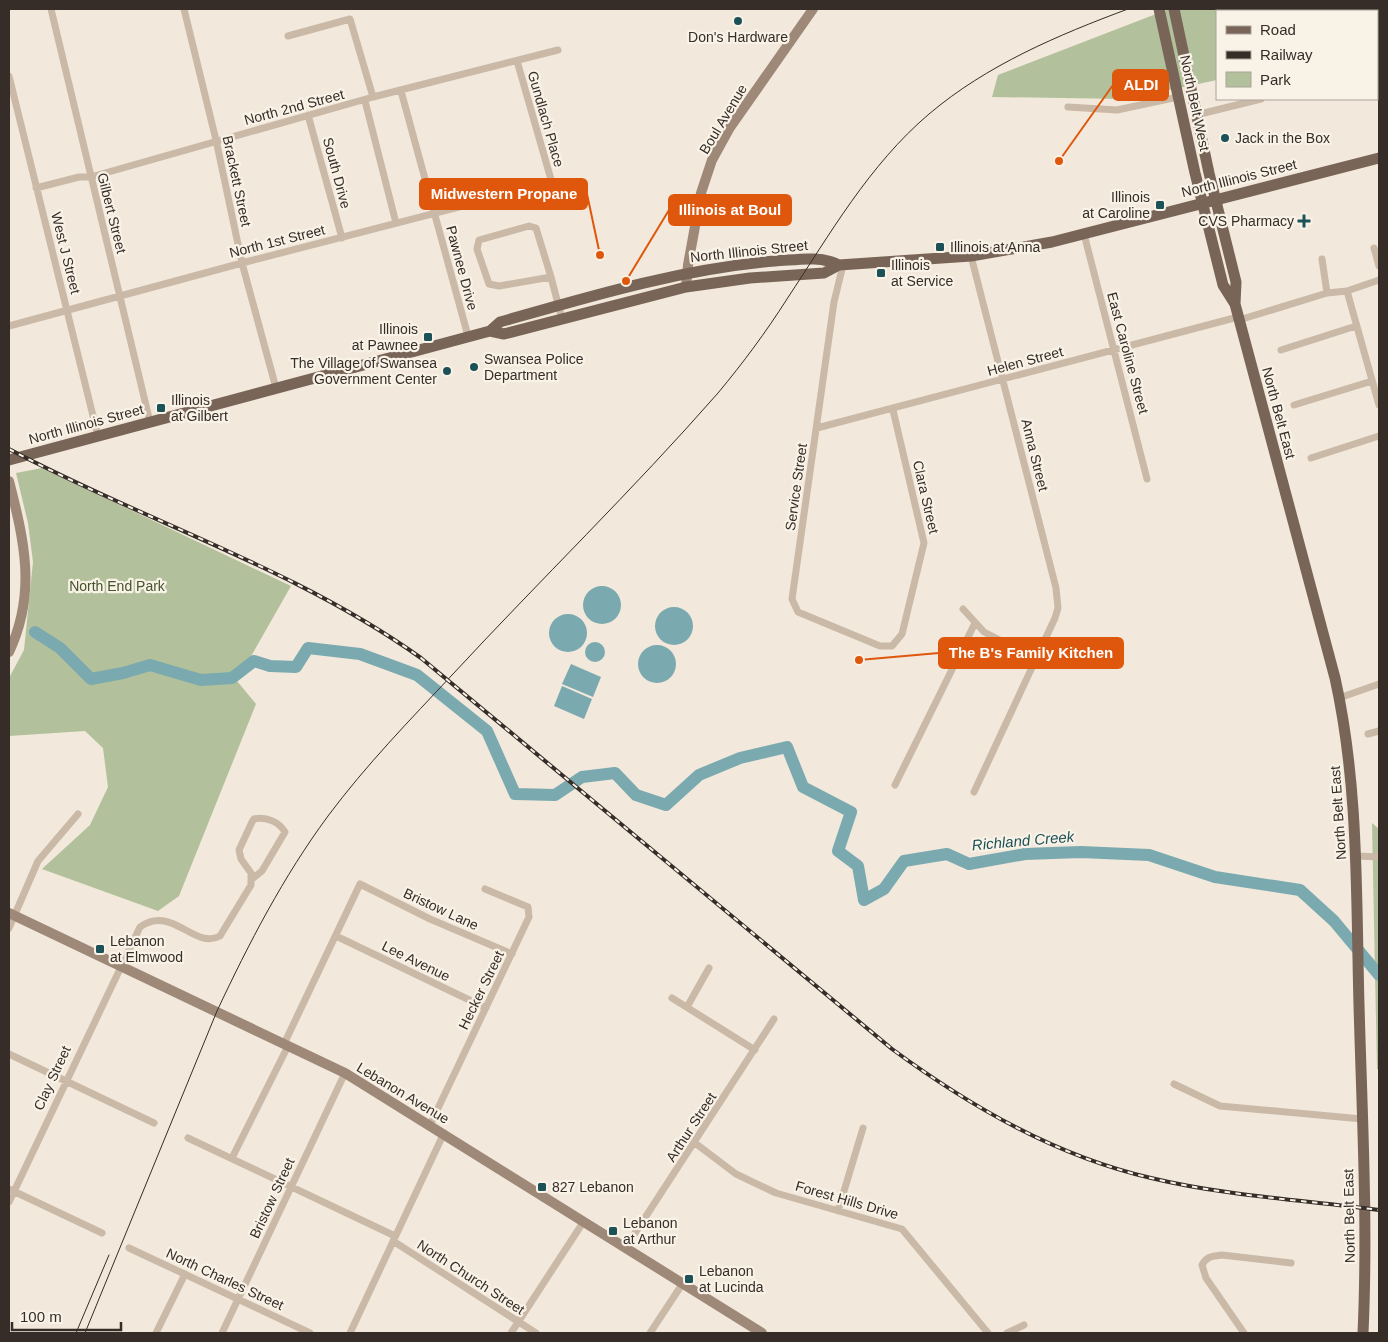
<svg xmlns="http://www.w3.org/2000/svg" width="1388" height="1342" font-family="Helvetica,sans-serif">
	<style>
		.green { fill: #b2c19b }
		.water { fill: #7aaaaf }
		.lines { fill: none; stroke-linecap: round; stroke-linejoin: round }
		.river { stroke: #7aaaaf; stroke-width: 12 }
		.street { stroke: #cab9a7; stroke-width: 7 }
		.secondary { stroke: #9e8878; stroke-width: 10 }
		.primary { stroke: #786558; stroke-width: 11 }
		.tram { stroke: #362d28; stroke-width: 1 }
		.rail-casing { stroke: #362d28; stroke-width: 4 }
		.rail { stroke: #f9f2e7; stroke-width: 2; stroke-dasharray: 5.5; stroke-linecap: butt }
		.poi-dot { fill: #1d5158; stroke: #f9f2e7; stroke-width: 2 }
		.labels { text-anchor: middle; stroke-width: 4.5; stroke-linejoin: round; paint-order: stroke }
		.poi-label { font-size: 14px; fill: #362d28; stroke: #f9f2e7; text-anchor: start }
		.street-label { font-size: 14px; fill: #362d28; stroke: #f9f2e7 }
		.park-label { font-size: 14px; fill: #43552b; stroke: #f9f2e7 }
		.water-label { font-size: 15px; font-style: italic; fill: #1d5158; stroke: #f9f2e7 }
		.leader { fill: none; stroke: #df570d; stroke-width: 2 }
		.callout-dot { fill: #df570d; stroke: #f9f2e7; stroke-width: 2 }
		.callout { fill: #df570d; stroke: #df570d; stroke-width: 2 }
		.callout-label { font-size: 15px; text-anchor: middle; font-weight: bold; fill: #fff }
	</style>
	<rect width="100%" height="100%" fill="#f2e8db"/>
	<path class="green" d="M1169,9H1379V46H1377V11H1217V80L1126,99L992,97L998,75Z
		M42,468L291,586L237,681L256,704L179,896L158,911L42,869L90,825L108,787L103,748L85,731L9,736V678L24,650L33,562L28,523L16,473Z
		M1372,823L1379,829V1070L1377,1069Z"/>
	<path class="water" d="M583 605a19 19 0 1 1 38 0a19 19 0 1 1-38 0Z
		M655 626a19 19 0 1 1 38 0a19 19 0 1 1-38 0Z
		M549 633a19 19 0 1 1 38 0a19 19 0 1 1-38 0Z
		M585 652a10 10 0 1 1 20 0a10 10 0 1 1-20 0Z
		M638 664a19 19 0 1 1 38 0a19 19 0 1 1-38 0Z
		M571,664L601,677L593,697L562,684Z
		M562,686L592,699L584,719L554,706Z"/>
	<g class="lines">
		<path class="river" d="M35,632L60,648L91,679L123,673L150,665L201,680L232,678L254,661L270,666L296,667L308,648L360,654L417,675L487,731L515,794L555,795L582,777L615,773L636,795L666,805L699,775L740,758L787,747L803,787L851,812L838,851L858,866L864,900L884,889L904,861L947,854L969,864L1025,854L1081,852L1149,855L1215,877L1300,890L1334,921L1379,975"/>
		<path class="street" d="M51,9L150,422
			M184,9L216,140L242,263L276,388
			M288,36L350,19L373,97
			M1377,70L1379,69
			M9,76L98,436
			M401,91L468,336
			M365,101L396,223
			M1068,107L1117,110L1178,97
			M308,115L342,238
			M1196,115L1261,99
			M36,188L79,177H91L373,97L558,50
			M529,226L536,228L551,277L499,286L489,284L477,249L479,240Z
			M1084,234L1147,479
			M1374,248L1379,266
			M971,256L1056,588L1058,608L1055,618L974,792
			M1322,259L1327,293
			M843,265L834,302L792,599L798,612L880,646H892L902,634L924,543L893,410
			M551,277L562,319
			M1347,291L1379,405
			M1239,320L1327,293L1347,291L1379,280
			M9,326L242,263L552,183L517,61
			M1281,350L1356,326
			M1294,405L1372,381
			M817,428L1238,317
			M1311,458L1379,436
			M963,609L984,632L1037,659
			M1339,698L1379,684
			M1368,734L1379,731
			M895,785L975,623
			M1357,856L1379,857
			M9,928L38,861L78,814
			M336,936L486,1008
			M672,998L755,1050
			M687,1007L709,968
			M284,1044L360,884L430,919L512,954
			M9,1054L154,1123
			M1174,1084L1220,1106L1362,1119
			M430,1125L529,917L528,907L485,889
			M188,1138L395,1236
			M695,1143L736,1174L776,1193L902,1229L988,1333
			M232,1158L288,1046
			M9,1189L102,1233
			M9,1202L140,927C172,904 194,950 220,936L251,885V873L241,859L239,850L252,822L254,819C266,816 279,822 285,832L262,871L252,879
			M838,1211L863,1128
			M393,1241L536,1333
			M626,1247L774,1019
			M129,1248L310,1333
			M156,1333L185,1274
			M222,1333L345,1073
			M350,1333L444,1133
			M511,1333L584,1221
			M650,1333L683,1283
			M1007,1333L1024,1325
			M1244,1333L1206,1278L1202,1265C1207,1256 1212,1256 1222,1255L1291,1263"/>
		<path class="secondary" d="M686,287L688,265L701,193L712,160L729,129L813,9
			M9,481C24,540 37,593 9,652
			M9,913L345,1073L762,1333"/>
		<path class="primary" d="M1159,9L1195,173L1223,285L1235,304
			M1174,9L1209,173L1236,282L1235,304L1335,678C1359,786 1356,895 1359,1005C1362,1114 1368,1224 1363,1333
			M490,331L504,334L686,287L750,278L824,273L839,265L971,256L1052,242L1379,158
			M9,460L490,331L500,322C591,296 681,269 775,261C796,260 820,255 839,265"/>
		<path class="tram" d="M76,1333L109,1255
			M85,1333L217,1011C249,943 283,877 328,816C366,765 410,720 453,674C540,580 633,490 718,393C743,363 766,332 787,299C830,234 869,165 929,114C987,65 1058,35 1128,9"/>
		<defs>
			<path id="rail" d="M9,449C144,521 295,568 421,658L892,1049C971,1107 1056,1156 1151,1178C1226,1196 1303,1200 1379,1210"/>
		</defs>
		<use href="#rail" class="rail-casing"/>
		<use href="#rail" class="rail"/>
	</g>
	<g class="poi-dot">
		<circle cx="738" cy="21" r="5"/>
		<circle cx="1225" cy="138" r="5"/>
		<rect x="1155" y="200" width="10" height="10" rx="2.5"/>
		<path d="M1301.5 213.5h5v5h5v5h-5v5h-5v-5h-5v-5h5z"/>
		<rect x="935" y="242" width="10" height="10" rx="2.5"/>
		<rect x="876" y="268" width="10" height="10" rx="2.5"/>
		<rect x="423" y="332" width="10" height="10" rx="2.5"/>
		<circle cx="474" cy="367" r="5"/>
		<circle cx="447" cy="371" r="5"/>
		<rect x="156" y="403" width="10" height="10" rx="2.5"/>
		<rect x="95" y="944" width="10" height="10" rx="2.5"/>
		<rect x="537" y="1182" width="10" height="10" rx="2.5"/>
		<rect x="608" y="1226" width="10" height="10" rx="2.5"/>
		<rect x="684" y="1274" width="10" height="10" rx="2.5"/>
	</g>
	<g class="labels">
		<g class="poi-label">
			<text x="738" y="42" text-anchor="middle">Don's Hardware</text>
			<text x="1235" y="143">Jack in the Box</text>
			<text x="1150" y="202" text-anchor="end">Illinois<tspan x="1150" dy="16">at Caroline</tspan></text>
			<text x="1294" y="226" text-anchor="end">CVS Pharmacy</text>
			<text x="950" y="252">Illinois at Anna</text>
			<text x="891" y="270">Illinois<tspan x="891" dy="16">at Service</tspan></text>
			<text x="418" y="334" text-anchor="end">Illinois<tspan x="418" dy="16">at Pawnee</tspan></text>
			<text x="484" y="364">Swansea Police<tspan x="484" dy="16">Department</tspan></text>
			<text x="437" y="368" text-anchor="end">The Village of Swansea<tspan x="437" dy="16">Government Center</tspan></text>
			<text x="171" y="405">Illinois<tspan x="171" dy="16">at Gilbert</tspan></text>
			<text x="110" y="946">Lebanon<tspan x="110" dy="16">at Elmwood</tspan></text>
			<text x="552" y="1192">827 Lebanon</text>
			<text x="623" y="1228">Lebanon<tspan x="623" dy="16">at Arthur</tspan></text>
			<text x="699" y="1276">Lebanon<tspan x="699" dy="16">at Lucinda</tspan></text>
		</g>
		<g class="street-label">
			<text transform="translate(1195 103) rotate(78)" y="5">North Belt West</text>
			<text transform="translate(294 107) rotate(-15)" y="5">North 2nd Street</text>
			<text transform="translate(546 119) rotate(74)" y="5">Gundlach Place</text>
			<text transform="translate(723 119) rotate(-59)" y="5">Boul Avenue</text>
			<text transform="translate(337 173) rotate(75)" y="5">South Drive</text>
			<text transform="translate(1239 178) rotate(-14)" y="5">North Illinois Street</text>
			<text transform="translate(237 181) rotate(78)" y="5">Brackett Street</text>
			<text transform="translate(112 213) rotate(76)" y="5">Gilbert Street</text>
			<text transform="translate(277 241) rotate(-14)" y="5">North 1st Street</text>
			<text transform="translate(749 251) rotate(-6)" y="5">North Illinois Street</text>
			<text transform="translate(66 253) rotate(76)" y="5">West J Street</text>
			<text transform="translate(462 268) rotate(75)" y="5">Pawnee Drive</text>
			<text transform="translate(1128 353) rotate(75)" y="5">East Caroline Street</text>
			<text transform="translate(1025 361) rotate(-15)" y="5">Helen Street</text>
			<text transform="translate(1279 413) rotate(75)" y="5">North Belt East</text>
			<text transform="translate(86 424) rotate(-15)" y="5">North Illinois Street</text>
			<text transform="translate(1035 455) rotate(76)" y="5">Anna Street</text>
			<text transform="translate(796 487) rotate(-82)" y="5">Service Street</text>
			<text transform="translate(926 497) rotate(77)" y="5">Clara Street</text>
			<text transform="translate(1338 813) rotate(-94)" y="5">North Belt East</text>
			<text transform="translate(441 909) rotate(25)" y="5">Bristow Lane</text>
			<text transform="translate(416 961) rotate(26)" y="5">Lee Avenue</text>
			<text transform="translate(481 990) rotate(-64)" y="5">Hecker Street</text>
			<text transform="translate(52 1078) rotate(-65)" y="5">Clay Street</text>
			<text transform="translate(403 1093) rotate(31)" y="5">Lebanon Avenue</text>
			<text transform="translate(691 1127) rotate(-57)" y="5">Arthur Street</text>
			<text transform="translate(272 1198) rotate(-65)" y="5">Bristow Street</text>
			<text transform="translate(847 1200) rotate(16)" y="5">Forest Hills Drive</text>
			<text transform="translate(1349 1216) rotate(-91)" y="5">North Belt East</text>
			<text transform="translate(471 1277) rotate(33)" y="5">North Church Street</text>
			<text transform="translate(225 1279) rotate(25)" y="5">North Charles Street</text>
		</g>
		<g class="park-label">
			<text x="117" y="591">North End Park</text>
		</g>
		<g class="water-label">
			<text transform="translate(1023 841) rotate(-5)" y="5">Richland Creek</text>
		</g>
	</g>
	<path class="leader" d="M1059 161L1113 85M600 255L587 194M626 281L669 210M859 660L939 653"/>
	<g class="callout-dot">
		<circle cx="1059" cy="161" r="5"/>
		<circle cx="600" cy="255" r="5"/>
		<circle cx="626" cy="281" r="5"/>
		<circle cx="859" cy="660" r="5"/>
	</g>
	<g class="callout">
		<rect x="1113" y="70" width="55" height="30" rx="5"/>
		<rect x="420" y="179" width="167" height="30" rx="5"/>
		<rect x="669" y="195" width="122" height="30" rx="5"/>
		<rect x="939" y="638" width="184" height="30" rx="5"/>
	</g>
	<g class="callout-label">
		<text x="1141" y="90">ALDI</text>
		<text x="504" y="199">Midwestern Propane</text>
		<text x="730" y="215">Illinois at Boul</text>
		<text x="1031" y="658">The B's Family Kitchen</text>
	</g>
	<rect width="1388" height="1342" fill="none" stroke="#362d28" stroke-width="20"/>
	<rect x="1216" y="10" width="162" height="90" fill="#f9f2e7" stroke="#aba39b"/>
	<rect x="1226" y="26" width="25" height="8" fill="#786558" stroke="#aba39b"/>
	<text x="1260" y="35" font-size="15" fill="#362d28">Road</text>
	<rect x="1226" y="51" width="25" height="8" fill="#362d28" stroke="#aba39b"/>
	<text x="1260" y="60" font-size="15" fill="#362d28">Railway</text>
	<rect x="1226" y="72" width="25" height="15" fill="#b2c19b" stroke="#aba39b"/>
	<text x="1260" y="85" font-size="15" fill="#362d28">Park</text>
	<path d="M12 1322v8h109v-8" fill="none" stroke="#362d28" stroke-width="2.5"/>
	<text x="20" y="1322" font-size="15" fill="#362d28" stroke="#f9f2e7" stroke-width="4" paint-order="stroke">100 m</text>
</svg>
